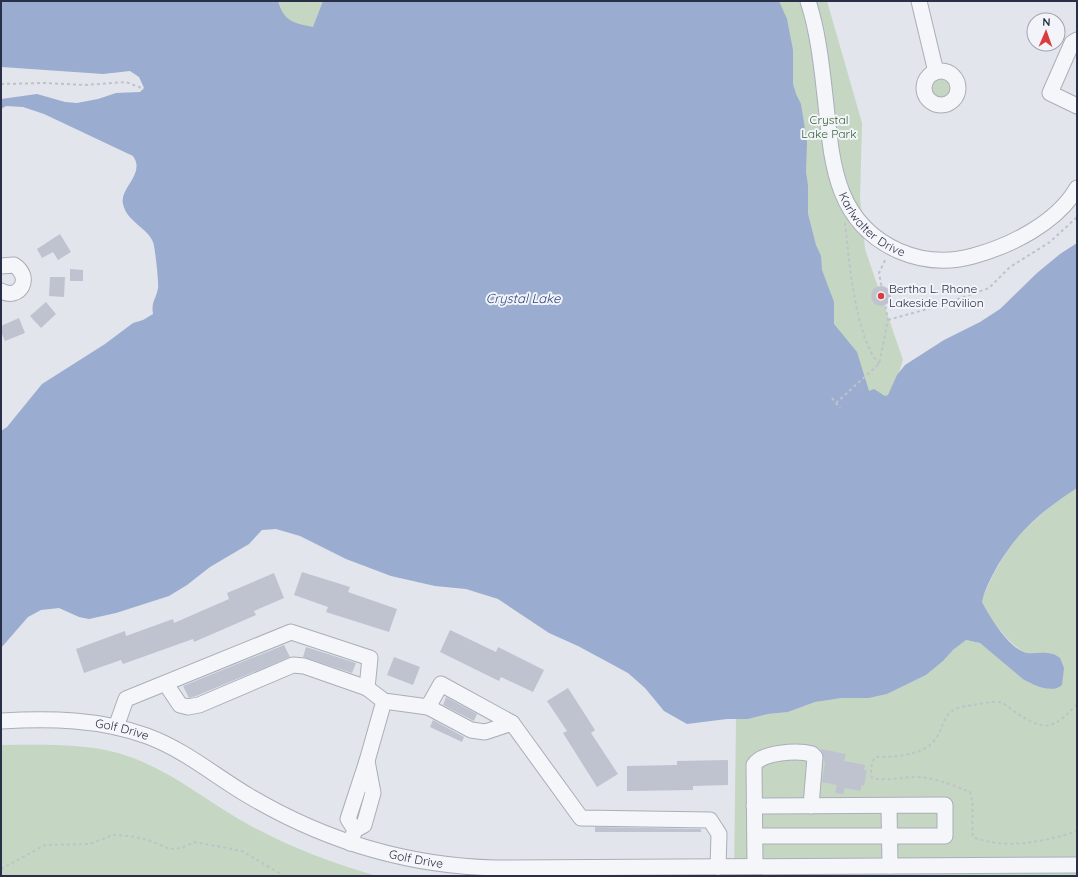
<svg xmlns="http://www.w3.org/2000/svg" width="1078" height="877" font-family="Quicksand,sans-serif">
	<style>
		.green { fill: #c5d6c3 }
		.water { fill: #9aaccf }
		.building { fill: #bfc3cf }
		.lines { fill: none; stroke-linecap: round; stroke-linejoin: round }
		.minor-casing { stroke: #aaaeba; stroke-width: 17 }
		.path { stroke: #c0c2ca; stroke-width: 2; stroke-dasharray: 3 3; stroke-linecap: butt }
		.minor { stroke: #f5f6f9; stroke-width: 15 }
		.poi-dot { fill: #db3d3e; stroke: #f2f4f9; stroke-width: 1.5 }
		.labels { text-anchor: middle; stroke-width: 4; stroke-linejoin: round; paint-order: stroke }
		.park-label { font-size: 12px; fill: #366334; stroke: #f2f4f9 }
		.street-label { font-size: 12px; fill: #282f46; stroke: #f2f4f9 }
		.poi-label { font-size: 12px; fill: #282f46; stroke: #f2f4f9; text-anchor: start }
		.water-label { font-size: 13px; font-style: italic; fill: #2e467e; stroke: #f2f4f9 }
	</style>
	<rect width="100%" height="100%" fill="#e2e5ec"/>
	<path class="green" d="M1,1H372L328,49Z
		M761,1H827L862,123L860,198L865,249L903,360L888,407L864,398L826,314Z
		M931 88a10 10 0 1 1 20 0a10 10 0 1 1-20 0Z
		M1077,488V876H734L736,719H748L768,714L788,712L815,702L842,698H869L887,694L926,675L943,661L953,650L966,640L980,643L1024,680L1032,684L1052,654C1043,653 1032,655 1024,652C1013,648 980,609 982,599C1006,543 1027,522 1077,488Z
		M1,745C40,745 80,743 118,753C166,767 196,794 237,818C281,844 328,862 377,876H1Z"/>
	<path class="water" d="M1,1H278C284,22 294,23 313,27L323,1H779L787,19L793,50V84L796,94L801,104L807,142L806,172L808,186V214L816,245L821,256L822,270L834,302V324L857,352L869,391L874,389L885,396L888,395L897,375L905,365L944,340L980,322L1000,309L1037,273L1060,254L1077,243V488C1041,512 1021,528 998,565C992,576 984,590 982,602C989,616 1010,650 1027,653C1038,654 1050,650 1060,658L1064,668L1062,685C1052,694 1034,685 1024,680L980,643L966,640L953,650L943,661L926,675L887,694L869,698H842L815,702L788,712L768,714L748,719H727L687,724L664,711L645,688L628,673L578,646L549,633L498,599L466,589L435,586L391,576L346,559L300,536L276,529L262,530L249,544L210,567L187,585L169,596L116,613L89,619L79,617L59,608L41,610L28,617L1,648V431L7,427L42,384L105,344L133,323L143,320L153,314C151,301 156,300 158,288C159,284 155,246 153,242C147,227 127,222 123,204C119,188 146,174 133,156L44,114L23,107L6,106L1,109V99L37,94L65,102L77,103L98,99L116,93L140,92L144,88L139,77L130,71L103,74L2,67Z"/>
	<path class="building" d="M60,234L71,252L58,260L53,252L42,258L37,249Z
		M70,269L83,270V281H70Z
		M50,277H65L64,297L49,296Z
		M871 296a10 10 0 1 1 20 0a10 10 0 1 1-20 0Z
		M46,302L56,314L41,328L30,316Z
		M19,318L25,333L5,341L1,332V326Z
		M302,572L350,587L348,592L397,609L389,632L326,612L328,607L294,595Z
		M274,573L284,598L254,611L256,615L194,642L193,639L123,664L121,660L84,673L76,649L125,631L126,636L173,619L174,623L229,599L227,593Z
		M450,630L496,652L498,647L544,670L533,692L501,677L499,681L440,652Z
		M284,645L290,657L196,696L189,698L183,686Z
		M306,647L356,663L352,673L303,657Z
		M394,657L420,667L413,685L387,675Z
		M568,688L595,730L591,733L618,774L597,787L563,733L567,731L547,701Z
		M446,697L477,714L474,721L443,705Z
		M433,720L464,737L462,742L430,727Z
		M821,749L846,754L844,761L865,765L864,770H867L864,786L862,785L860,791L845,788L843,794L835,793L837,785L822,782L825,763Z
		M728,760V785L693,786V790L627,791V766L677,765V761Z
		M595,827L701,829V832H595Z"/>
	<g class="lines">
		<defs>
			<g id="minor">
				<path id="s1" d="M808,1C819,35 822,70 826,105C832,165 836,223 899,251C922,261 948,263 973,256C1010,246 1057,223 1077,188"/>
				<path d="M919,1L936,72"/>
				<path d="M1077,40L1072,43L1050,93L1077,106"/>
				<circle cx="941" cy="88" r="17"/>
				<path d="M1,266L14,265C33,277 20,301 1,291"/>
				<path d="M166,684L180,705L188,707L199,705L293,665L304,666L367,688"/>
				<path d="M428,707L471,730L485,732L512,723"/>
				<path id="s2" d="M1,721C50,718 100,719 147,736C185,750 215,776 249,796C325,841 408,866 496,868L1077,865"/>
				<path d="M116,727L126,699L291,632L370,658L367,688L384,701L428,707L441,684L512,723L581,818L710,820L719,834L718,867"/>
				<path d="M367,761L384,701"/>
				<path d="M754,806L945,805V836H756"/>
				<path d="M889,806L890,866"/>
				<path d="M350,843L355,830L364,825L373,793L367,761L348,819L355,830"/>
				<path d="M755,866L754,765C762,752 798,750 812,754L815,757L811,806"/>
			</g>
		</defs>
		<use href="#minor" class="minor-casing"/>
		<path class="path" d="M1,84L45,83L85,85L126,82L144,89
			M845,223C849,259 855,337 879,364
			M888,320L938,306L989,288L1010,267L1050,242L1077,217
			M832,398L840,408
			M836,403L879,364L888,320L879,273L886,258
			M1077,704C1053,730 1045,732 1015,712C1011,709 1005,703 999,702C992,701 974,705 966,706C939,711 947,726 933,742C921,756 892,757 875,757C871,764 870,770 872,778C886,781 898,778 912,777C932,776 952,785 970,792C975,807 971,821 973,837C1005,850 1044,842 1077,831
			M1,869L45,845L90,844L113,835L130,836L148,840L170,849L181,848L195,842L242,851L284,876"/>
		<use href="#minor" class="minor"/>
	</g>
	<circle class="poi-dot" cx="881" cy="296" r="4"/>
	<g class="labels">
		<g class="park-label">
			<text x="829" y="124">Crystal<tspan x="829" dy="14">Lake Park</tspan></text>
		</g>
		<g class="street-label">
			<text dy="4" stroke="none"><textPath href="#s1" startOffset="240">Karlwalter Drive</textPath></text>
			<text dy="4" stroke="none"><textPath href="#s2" startOffset="122">Golf Drive</textPath></text>
			<text dy="4" stroke="none"><textPath href="#s2" startOffset="446">Golf Drive</textPath></text>
		</g>
		<g class="poi-label">
			<text x="889" y="293">Bertha L. Rhone<tspan x="889" dy="14">Lakeside Pavilion</tspan></text>
		</g>
		<g class="water-label">
			<text x="523" y="303">Crystal Lake</text>
		</g>
	</g>
	<rect width="1078" height="877" fill="none" stroke="#282f46" stroke-width="4"/>
	<g transform="translate(1046 32) rotate(2)"><circle r="19" fill="#f2f4f9" stroke="#a1a5b1"/>
	<path d="M0-3L7 15L0 10L-7 15Z" fill="#db3d3e"/>
	<text y="-6" font-size="11" font-weight="bold" text-anchor="middle" fill="#282f46">N</text>
	</g>
</svg>
